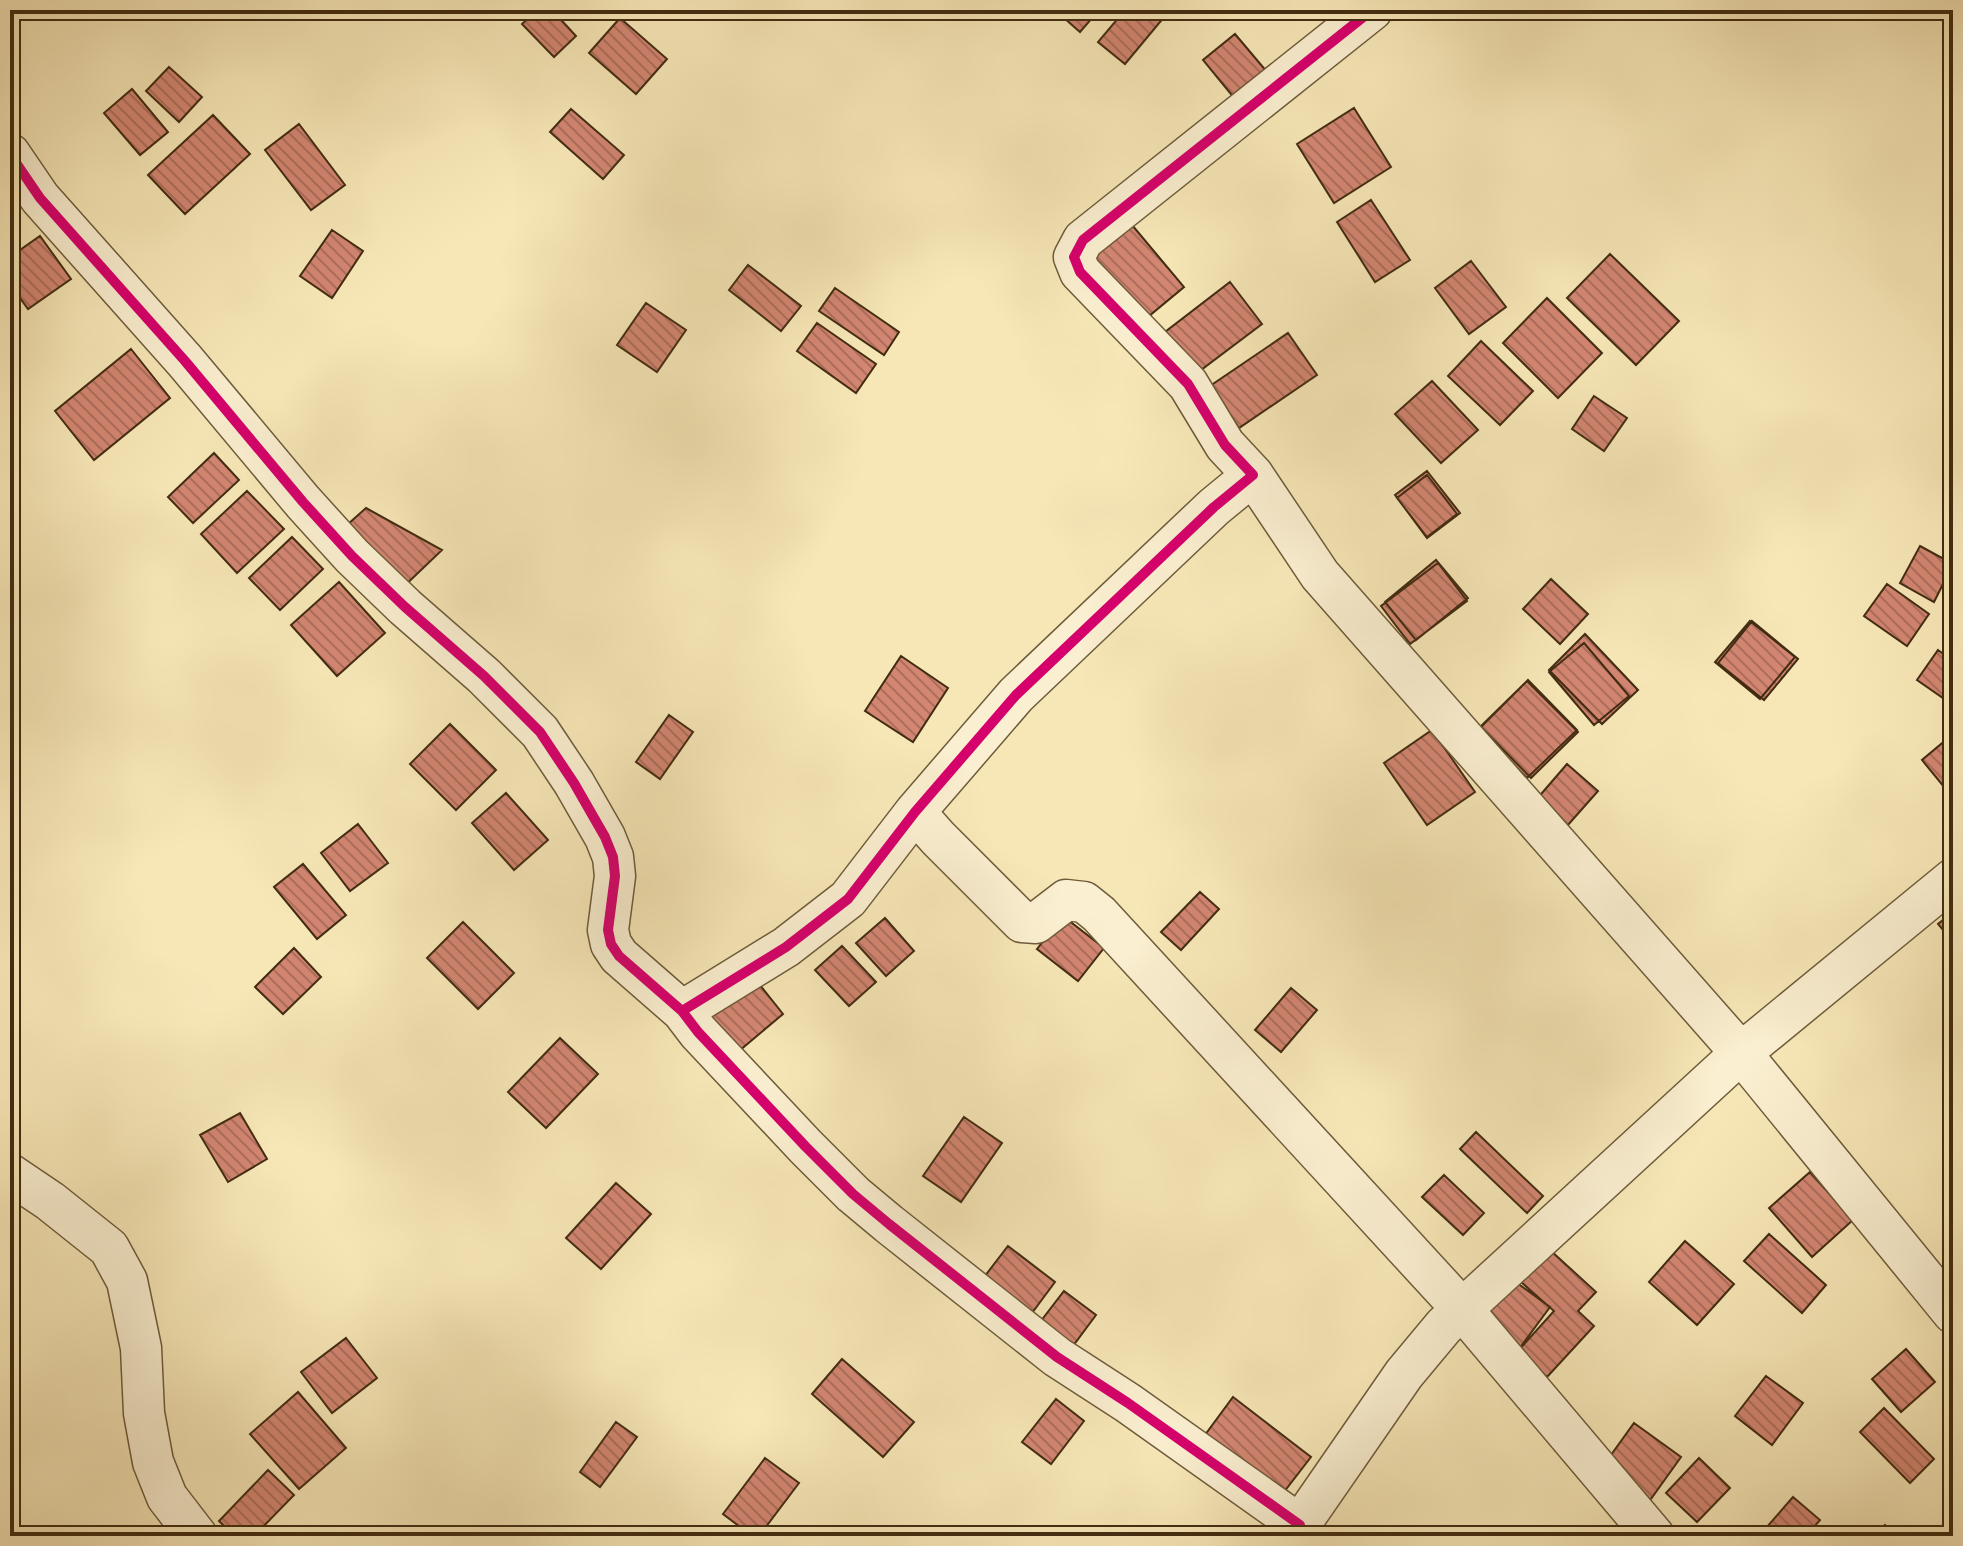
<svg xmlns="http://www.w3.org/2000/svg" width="1963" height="1546" font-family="Alegreya,serif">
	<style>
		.building { fill: url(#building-back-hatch); stroke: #422c11; stroke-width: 2 }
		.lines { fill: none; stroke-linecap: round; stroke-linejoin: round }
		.street-casing { stroke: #6f5b3a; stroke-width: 43 }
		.street { stroke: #faefd0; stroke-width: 40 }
		.cycleway-casing { stroke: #faefd0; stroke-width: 15 }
		.cycleway { stroke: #d6006c; stroke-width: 10 }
	</style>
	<defs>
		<pattern id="building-back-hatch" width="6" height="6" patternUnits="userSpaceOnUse" patternTransform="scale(2)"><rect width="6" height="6" fill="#d38672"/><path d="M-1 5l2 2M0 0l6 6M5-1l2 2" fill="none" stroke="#ad6e5c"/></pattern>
	</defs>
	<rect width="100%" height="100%" fill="#f7e7b7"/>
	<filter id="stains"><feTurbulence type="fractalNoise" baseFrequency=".0025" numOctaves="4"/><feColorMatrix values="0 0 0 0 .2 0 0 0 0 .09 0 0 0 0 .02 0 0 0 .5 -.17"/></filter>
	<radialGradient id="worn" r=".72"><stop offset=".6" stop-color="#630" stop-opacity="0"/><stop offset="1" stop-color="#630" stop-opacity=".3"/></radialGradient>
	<path class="building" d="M537,10H552L576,36L554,57L522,24Z
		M1055,10H1099L1080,32Z
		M1125,10H1170L1125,64L1098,42Z
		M620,18L667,59L636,94L589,53Z
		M1235,34L1267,72L1235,99L1203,60Z
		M169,67L202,97L179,122L146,91Z
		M132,89L168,132L140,155L104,113Z
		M1354,108L1391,167L1334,203L1297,144Z
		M571,109L624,155L603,179L550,132Z
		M213,115L250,154L185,214L148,175Z
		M299,124L345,185L311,210L265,150Z
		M1371,200L1410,260L1375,282L1337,222Z
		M1132,225L1184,287L1137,326L1085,264Z
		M332,230L363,251L332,298L300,276Z
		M40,236L71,279L28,309L10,284V257Z
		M1610,254L1679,321L1636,365L1567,298Z
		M1471,261L1506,307L1469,334L1435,288Z
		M748,265L801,306L781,331L729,290Z
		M1230,282L1262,324L1197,373L1165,332Z
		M835,288L899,332L884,355L819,311Z
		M1547,298L1602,353L1558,398L1503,343Z
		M646,303L686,330L657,372L617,345Z
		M817,323L876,364L856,393L797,351Z
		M1288,333L1317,375L1239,428L1210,386Z
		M1481,341L1533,391L1500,425L1448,376Z
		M131,349L170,398L94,460L55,411Z
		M1432,381L1478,430L1441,463L1395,414Z
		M1594,396L1627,418L1604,451L1572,429Z
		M214,453L239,480L193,523L168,497Z
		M1427,471L1460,513L1427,538L1395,495Z
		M1427,475L1457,514L1427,537L1397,498Z
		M247,491L284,529L237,573L201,534Z
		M366,508L442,550L398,592L338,533Z
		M292,537L323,569L280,610L249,578Z
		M1920,546L1953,564L1934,602L1900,583Z
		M1436,560L1468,598L1416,640L1385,602Z
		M1438,563L1467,601L1410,644L1381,606Z
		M1551,579L1588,614L1560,644L1523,609Z
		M339,582L385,633L337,676L291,625Z
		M1887,584L1929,614L1907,646L1864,616Z
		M1750,621L1795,657L1760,699L1715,662Z
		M1752,621L1798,659L1764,700L1718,663Z
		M1585,634L1638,690L1602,724L1549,670Z
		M1584,643L1629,696L1594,725L1549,672Z
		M1938,650L1953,661V705L1917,680Z
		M901,656L948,688L913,742L865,711Z
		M1528,680L1577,730L1527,778L1478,729Z
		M1527,681L1578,732L1531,778L1481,727Z
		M669,715L693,732L660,779L636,762Z
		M450,724L496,770L456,810L410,764Z
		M1432,730L1475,792L1427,825L1384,763Z
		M1953,734V798L1922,760Z
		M1567,764L1598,791L1567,826L1536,800Z
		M1953,777V797L1943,787Z
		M506,793L548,840L514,870L472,823Z
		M358,824L388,863L350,891L321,853Z
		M303,864L346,915L317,939L274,887Z
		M1200,892L1219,909L1181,950L1161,932Z
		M1953,912V942L1938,924Z
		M1063,916L1104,948L1078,981L1037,949Z
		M885,918L914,951L886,976L856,943Z
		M463,922L514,973L478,1009L427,958Z
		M842,946L876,982L849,1006L815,970Z
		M294,948L321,977L283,1014L255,987Z
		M752,975L783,1014L739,1051L707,1012Z
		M1291,988L1317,1010L1281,1052L1255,1030Z
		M560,1038L598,1074L546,1128L508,1092Z
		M240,1113L267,1159L228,1182L200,1135Z
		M964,1117L1002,1143L961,1202L923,1176Z
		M1476,1132L1543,1196L1527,1213L1460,1149Z
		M1810,1172L1853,1220L1812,1257L1769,1208Z
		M1444,1175L1484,1213L1463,1235L1422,1197Z
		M616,1183L651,1214L601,1269L566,1238Z
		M1769,1234L1826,1285L1802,1313L1744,1261Z
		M1685,1241L1734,1284L1697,1325L1649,1282Z
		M1008,1246L1055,1282L1026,1321L978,1285Z
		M1550,1250L1596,1292L1578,1311L1594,1326L1547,1377L1518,1351L1554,1311L1521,1282Z
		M1505,1274L1550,1307L1519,1349L1474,1316Z
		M1064,1291L1096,1315L1067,1354L1034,1330Z
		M346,1338L377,1378L332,1413L301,1372Z
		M1906,1349L1935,1382L1901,1412L1872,1379Z
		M842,1359L914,1422L883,1457L812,1394Z
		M1766,1376L1803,1403L1772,1445L1735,1416Z
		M298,1392L346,1448L299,1489L250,1434Z
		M1233,1397L1311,1457L1280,1497L1202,1439Z
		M1056,1399L1084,1421L1051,1464L1022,1442Z
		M1884,1408L1934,1459L1910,1483L1860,1432Z
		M616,1422L637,1437L600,1487L580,1472Z
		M1634,1423L1681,1457L1648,1503L1601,1469Z
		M765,1458L799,1483L759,1536H752L723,1514Z
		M1699,1458L1730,1488L1697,1522L1666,1493Z
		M268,1470L294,1495L254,1536H234L219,1521Z
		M1793,1497L1820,1520L1806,1536H1759Z
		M1885,1525L1896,1536H1874Z"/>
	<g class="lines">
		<defs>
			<path id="street" d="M10,154L40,198L185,361L303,502L352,556L405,607L484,676L540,732L574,783L605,837L613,857L615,876L608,930L611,944L619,956L682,1011L698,1032L806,1147L853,1194L889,1224L1057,1357L1128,1403L1300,1525
				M1253,475L1320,575L1741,1053L1953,1313
				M915,812L938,838L1022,922L1036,923L1066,900L1084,902L1099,914L1462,1309L1654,1536
				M682,1011L786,947L848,899L915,812L1016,695L1214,507L1253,475L1225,445L1188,384L1080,272L1074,257L1083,240L1372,10
				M10,1174L50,1201L109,1248L127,1281L141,1348L144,1413L153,1462L167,1497L197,1536
				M1292,1536L1404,1374L1444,1326L1741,1053L1953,879"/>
		</defs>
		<use href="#street" class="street-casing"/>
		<use href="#street" class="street"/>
		<defs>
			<path id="cycleway" d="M10,154L40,198L185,361L303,502L352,556L405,607L484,676L540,732L574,783L605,837L613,857L615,876L608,930L611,944L619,956L682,1011L698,1032L806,1147L853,1194L889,1224L1057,1357L1128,1403L1300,1525
				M682,1011L786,947L848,899L915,812L1016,695L1214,507L1253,475L1225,445L1188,384L1080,272L1074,257L1083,240L1372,10"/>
		</defs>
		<use href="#cycleway" class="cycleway-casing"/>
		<use href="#cycleway" class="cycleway"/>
	</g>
	<rect width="1963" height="1546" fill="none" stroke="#f7e7b7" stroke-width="40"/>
	<rect x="12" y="12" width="1939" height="1522" fill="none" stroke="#422c11" stroke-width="4"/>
	<rect x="20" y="20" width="1923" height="1506" fill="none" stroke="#422c11" stroke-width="2"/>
	<rect width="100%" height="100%" filter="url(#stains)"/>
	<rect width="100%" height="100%" fill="url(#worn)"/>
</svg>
